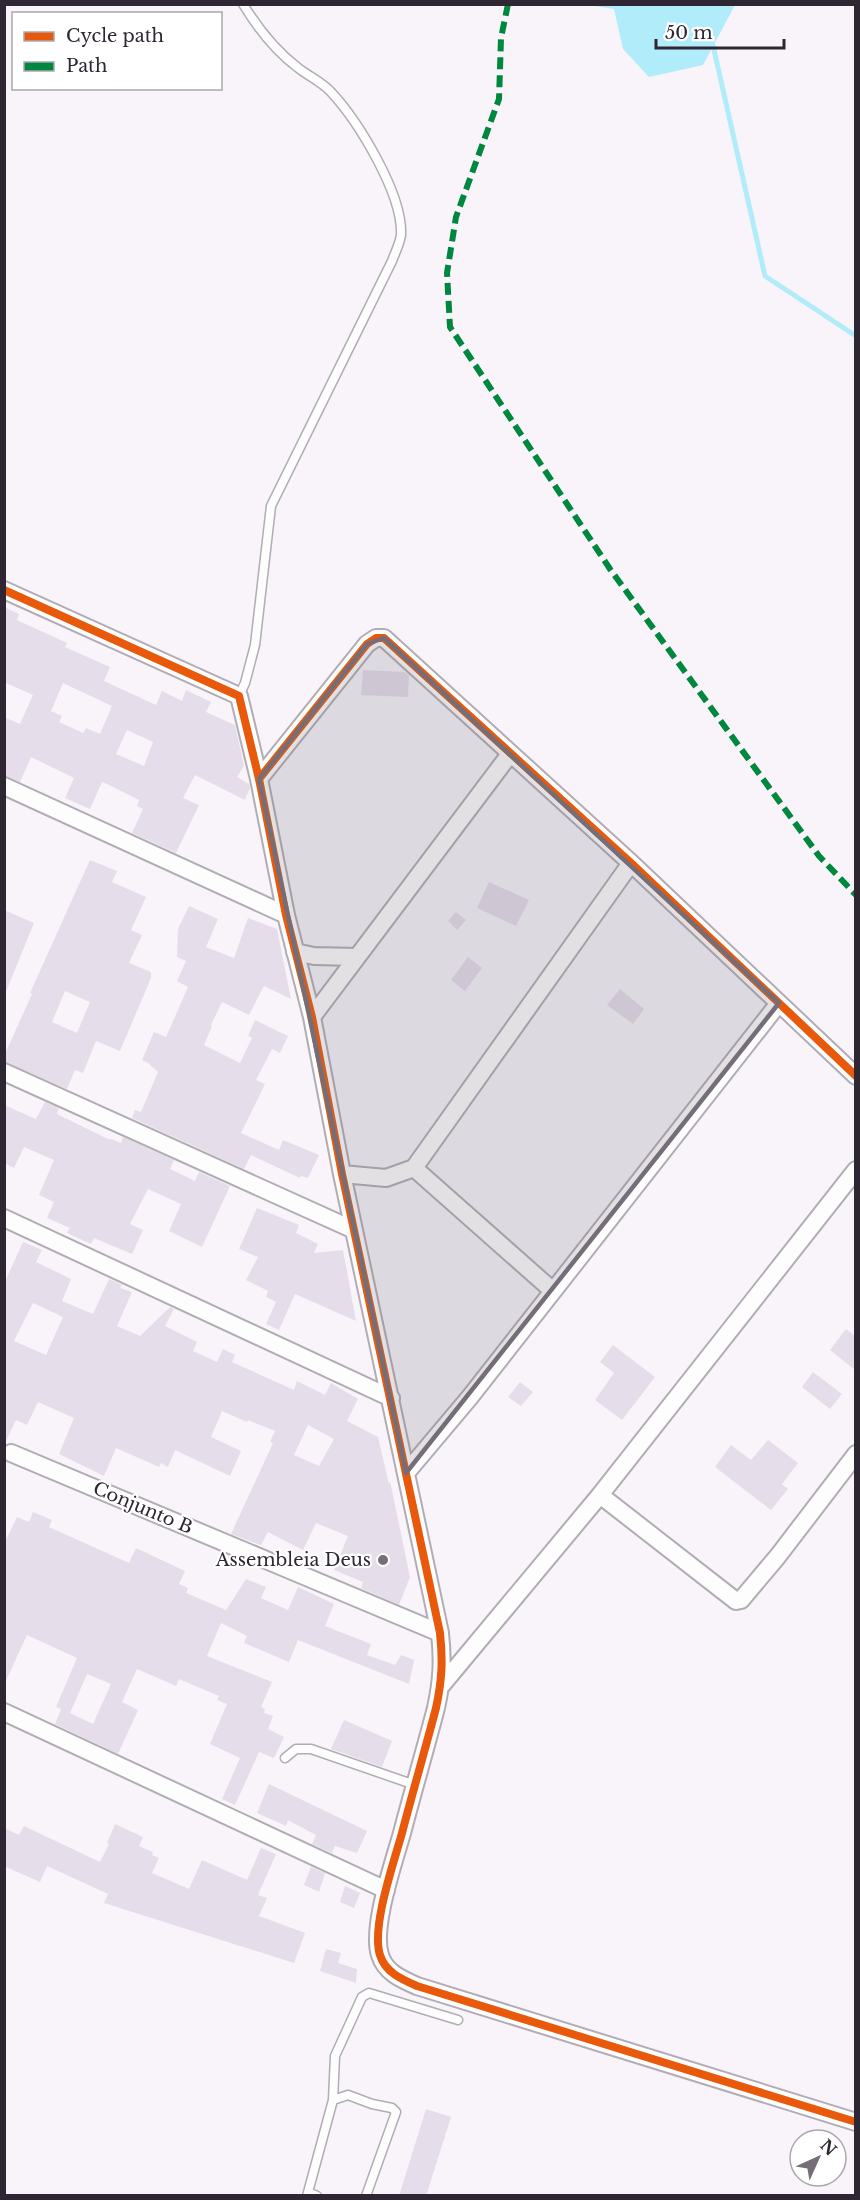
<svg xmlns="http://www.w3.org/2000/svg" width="860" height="2200" font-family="'Libre Baskerville',serif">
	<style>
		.water { fill: #b1ecfa }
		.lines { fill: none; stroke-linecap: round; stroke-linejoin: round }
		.stream { stroke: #b1ecfa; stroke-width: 5 }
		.building { fill: #e6ddea; fill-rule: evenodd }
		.lane-casing { stroke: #b2acb5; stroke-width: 11 }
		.street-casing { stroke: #b2acb5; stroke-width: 20 }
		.lane { stroke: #fefdfe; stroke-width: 8 }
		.street { stroke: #fefdfe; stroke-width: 16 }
		.quiet { stroke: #00873e; stroke-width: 6; stroke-dasharray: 12 6; stroke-linecap: butt }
		.cycleway-casing { stroke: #fff; stroke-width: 11 }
		.cycleway { stroke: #e8590c; stroke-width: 8 }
		.marked { fill: #756e78; fill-opacity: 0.2; stroke: #756e78; stroke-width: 4.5; stroke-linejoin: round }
		.poi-dot { fill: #756e78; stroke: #fff; stroke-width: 2 }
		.labels { text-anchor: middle; stroke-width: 4.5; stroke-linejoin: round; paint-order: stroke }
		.street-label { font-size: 18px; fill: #2e2632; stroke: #fff }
		.poi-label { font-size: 18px; fill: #2e2632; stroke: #fff; text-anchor: end }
	</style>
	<rect width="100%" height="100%" fill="#f8f4fa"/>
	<path class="water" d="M588,5L735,4V5L703,65L649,77L623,49L614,9Z"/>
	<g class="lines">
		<path class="stream" d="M712,41L765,276L856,336"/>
	</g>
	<path class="building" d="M4,607L19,614L17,620L67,643L65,647L110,667L104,681L156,705L162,691L182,701L186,690L211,702L206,712L235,725L244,766L237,777L249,784L250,788L245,800L195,775L183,798L199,805L176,853L132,833L143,809L137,806L139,800L107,784L102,782L90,809L65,798L74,778L31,757L20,782L4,776V717L20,724L33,695L4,682ZM63,683L112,706L100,734L86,728L83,733L59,722L62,716L51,711ZM127,730L153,742L144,766L116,754Z
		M363,670L405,672L409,675L408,697L361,695Z
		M90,860L117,871L112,882L146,897L131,930L142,935L129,963L151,972V978L120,1051L96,1041L83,1073L75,1070L67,1089L4,1062V1056L32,994L30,993ZM65,991L90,1002L77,1033L52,1022Z
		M489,882L529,900L516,926L477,908Z
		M189,906L218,919L206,947L234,958L248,918L277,929L291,999L264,986L249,1015L222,1002L211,1025L212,1026L204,1045L240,1063L252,1038L248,1036L255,1020L288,1036L280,1053L272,1049L256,1080L265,1084L241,1133L279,1150L283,1140L319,1155L308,1178L301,1176L300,1178L251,1155L244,1169L132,1118L135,1110L141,1112L158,1072L148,1063L142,1060L154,1032L166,1037L188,987L177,981L186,961L177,957L178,929Z
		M4,910L34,923L5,994H4Z
		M456,912L466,920L457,930L448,921Z
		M468,957L482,968L465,991L451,980Z
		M620,989L644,1009L633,1024L607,1005Z
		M45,1102L59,1108L57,1114L110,1140L111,1139L121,1143L123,1137L174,1160L170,1169L195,1181L199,1172L230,1186L202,1247L169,1231L181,1204L148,1189L130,1224L143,1230L132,1254L94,1238L91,1244L67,1233L70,1228L47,1218L54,1202L39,1195L54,1160L24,1147L14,1168L4,1163V1105L36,1119Z
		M257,1208L299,1225L296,1233L318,1244L314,1253L343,1250L356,1321L295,1294L279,1330L266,1324L276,1302L266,1297L268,1291L246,1280L258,1257L239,1249Z
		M23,1242L42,1250L36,1262L71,1279L62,1301L93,1314L109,1279L122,1285L120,1288L132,1292L117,1326L140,1336L170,1307L174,1309L165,1326L197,1342L193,1351L217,1362L223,1349L235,1355L232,1362L294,1390L297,1381L325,1395L331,1383L358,1399L347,1421L378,1437L389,1484L390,1481L410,1577L399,1605L361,1588L363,1582L334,1570L348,1536L316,1523L303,1550L268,1532L261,1545L231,1534L273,1443L270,1442L275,1431L248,1420L247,1422L222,1411L211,1437L241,1451L230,1476L175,1450L168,1467L161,1463L159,1467L116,1448L104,1476L59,1454L74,1418L38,1402L27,1425L16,1420L4,1445V1284ZM33,1303L63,1317L46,1355L14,1341ZM308,1425L334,1439L319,1466L294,1455Z
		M846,1329L855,1336V1370L830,1350Z
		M613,1345L655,1377L622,1420L595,1400L614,1373L600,1362Z
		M813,1372L842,1394L830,1409L802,1387Z
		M520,1382L533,1392L521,1406L508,1397Z
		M768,1440L798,1463L782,1484L788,1489L771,1510L715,1467L731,1445L751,1460Z
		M33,1512L52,1520L49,1527L129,1563L136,1548L185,1571L179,1584L188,1588L186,1593L226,1610L246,1579L266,1587L261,1598L288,1610L298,1587L315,1595L334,1604L325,1626L371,1644L367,1655L395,1665L401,1655L414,1660L409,1684L298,1640L289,1662L244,1643L247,1636L221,1623L207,1656L272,1682L261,1707L265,1709L264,1713L273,1716L268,1729L284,1737L274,1758L259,1752L235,1805L222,1799L240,1758L210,1744L227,1704L217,1700L219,1696L179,1679L176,1686L137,1669L122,1702L138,1710L118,1754L55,1724L61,1709L56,1707L77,1658L27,1635L4,1685V1544L17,1517L29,1522ZM87,1674L111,1684L93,1724L70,1713Z
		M344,1720L392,1741L382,1767L331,1749Z
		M269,1784L367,1831L357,1853L335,1846L332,1853L312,1844L316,1835L312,1833L288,1820L286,1826L257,1813Z
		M115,1824L143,1837L139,1846L153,1852L152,1855L159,1858L152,1873L189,1889L202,1860L247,1880L261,1848L276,1854L258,1895L267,1898L259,1916L305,1933L294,1963L104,1903L108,1894L47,1866L40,1882L4,1866V1828L19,1835L24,1826L100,1862L109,1844L107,1843Z
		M311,1867L325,1873L319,1892L304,1885Z
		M345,1886L360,1893L354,1908L340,1902Z
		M326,1949L341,1953L338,1963L357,1969L356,1983L320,1971Z
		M426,2109L451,2117L426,2196H399Z"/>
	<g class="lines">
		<defs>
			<path id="lane" d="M239,696L245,683L255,645L271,506L392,261C395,253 400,243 401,235C403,194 358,121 331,92C322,82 308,76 297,67C276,51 257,27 243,4
				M285,1758L296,1749H311L415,1785
				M333,2100L335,2056L362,1997L369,1993L458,2020
				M308,2192L317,2196
				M307,2196L333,2100L348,2095L372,2104L392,2108L396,2112L366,2196"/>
			<path id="street" d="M4,590L239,696L259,779L286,915L312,1017L342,1174L440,1633C443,1661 442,1680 436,1708C425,1750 413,1791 402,1833C394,1862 371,1927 380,1955C385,1972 401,1979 417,1986L856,2122
				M259,779L367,644L376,638H384L631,863L856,1076
				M4,786L286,915
				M295,952L314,956L357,957
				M312,1017L510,754
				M4,1072L354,1230
				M414,1168L553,1291
				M342,1174L386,1178L414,1168L631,863
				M4,1218L391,1398
				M11,1453L440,1633
				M406,1473L470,1397L779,1003
				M600,1495L736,1601L741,1600L778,1556L856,1454
				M441,1686L600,1495L856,1170
				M4,1712L386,1890"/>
		</defs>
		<use href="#lane" class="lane-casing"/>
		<use href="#street" class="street-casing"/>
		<use href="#lane" class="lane"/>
		<use href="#street" class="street"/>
		<path class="quiet" d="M508,4L501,38L499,99L456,217L447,273L450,327L610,569L819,856L856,895"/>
		<defs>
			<path id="cycleway" d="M4,590L239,696L259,779L286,915L312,1017L342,1174L440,1633C443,1661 442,1680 436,1708C425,1750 413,1791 402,1833C394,1862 371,1927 380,1955C385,1972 401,1979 417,1986L856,2122
				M259,779L367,644L376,638H384L631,863L856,1076"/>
		</defs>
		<use href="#cycleway" class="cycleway-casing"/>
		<use href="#cycleway" class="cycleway"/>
	</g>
	<path class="marked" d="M384,638L779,1003L406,1473L259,779L367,644Z"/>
	<circle class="poi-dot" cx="383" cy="1560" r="6"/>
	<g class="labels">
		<g class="street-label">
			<text transform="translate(143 1508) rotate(23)" y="6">Conjunto B</text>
		</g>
		<g class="poi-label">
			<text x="371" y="1566">Assembleia Deus</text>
		</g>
	</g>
	<rect width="860" height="2200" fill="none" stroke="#2e2632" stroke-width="12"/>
	<rect x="12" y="12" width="210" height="78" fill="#ffffff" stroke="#aba8ad" stroke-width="1.5"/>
	<rect x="24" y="32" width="30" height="9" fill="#e8590c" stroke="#aba8ad" stroke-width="1.5"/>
	<text x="66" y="42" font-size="18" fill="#2e2632">Cycle path</text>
	<rect x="24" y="62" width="30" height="9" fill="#00873e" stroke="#aba8ad" stroke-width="1.5"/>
	<text x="66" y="72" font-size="18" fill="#2e2632">Path</text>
	<g transform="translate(818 2158) rotate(45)"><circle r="28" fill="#ffffff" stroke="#aba8ad" stroke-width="1.5"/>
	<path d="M0-4.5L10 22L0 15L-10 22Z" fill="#756e78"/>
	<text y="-9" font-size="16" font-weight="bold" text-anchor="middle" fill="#2e2632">N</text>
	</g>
	<path d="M656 39v9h128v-9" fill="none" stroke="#2e2632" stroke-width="3"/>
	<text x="665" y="39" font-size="18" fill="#2e2632" stroke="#ffffff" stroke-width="4.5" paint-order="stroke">50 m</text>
</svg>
